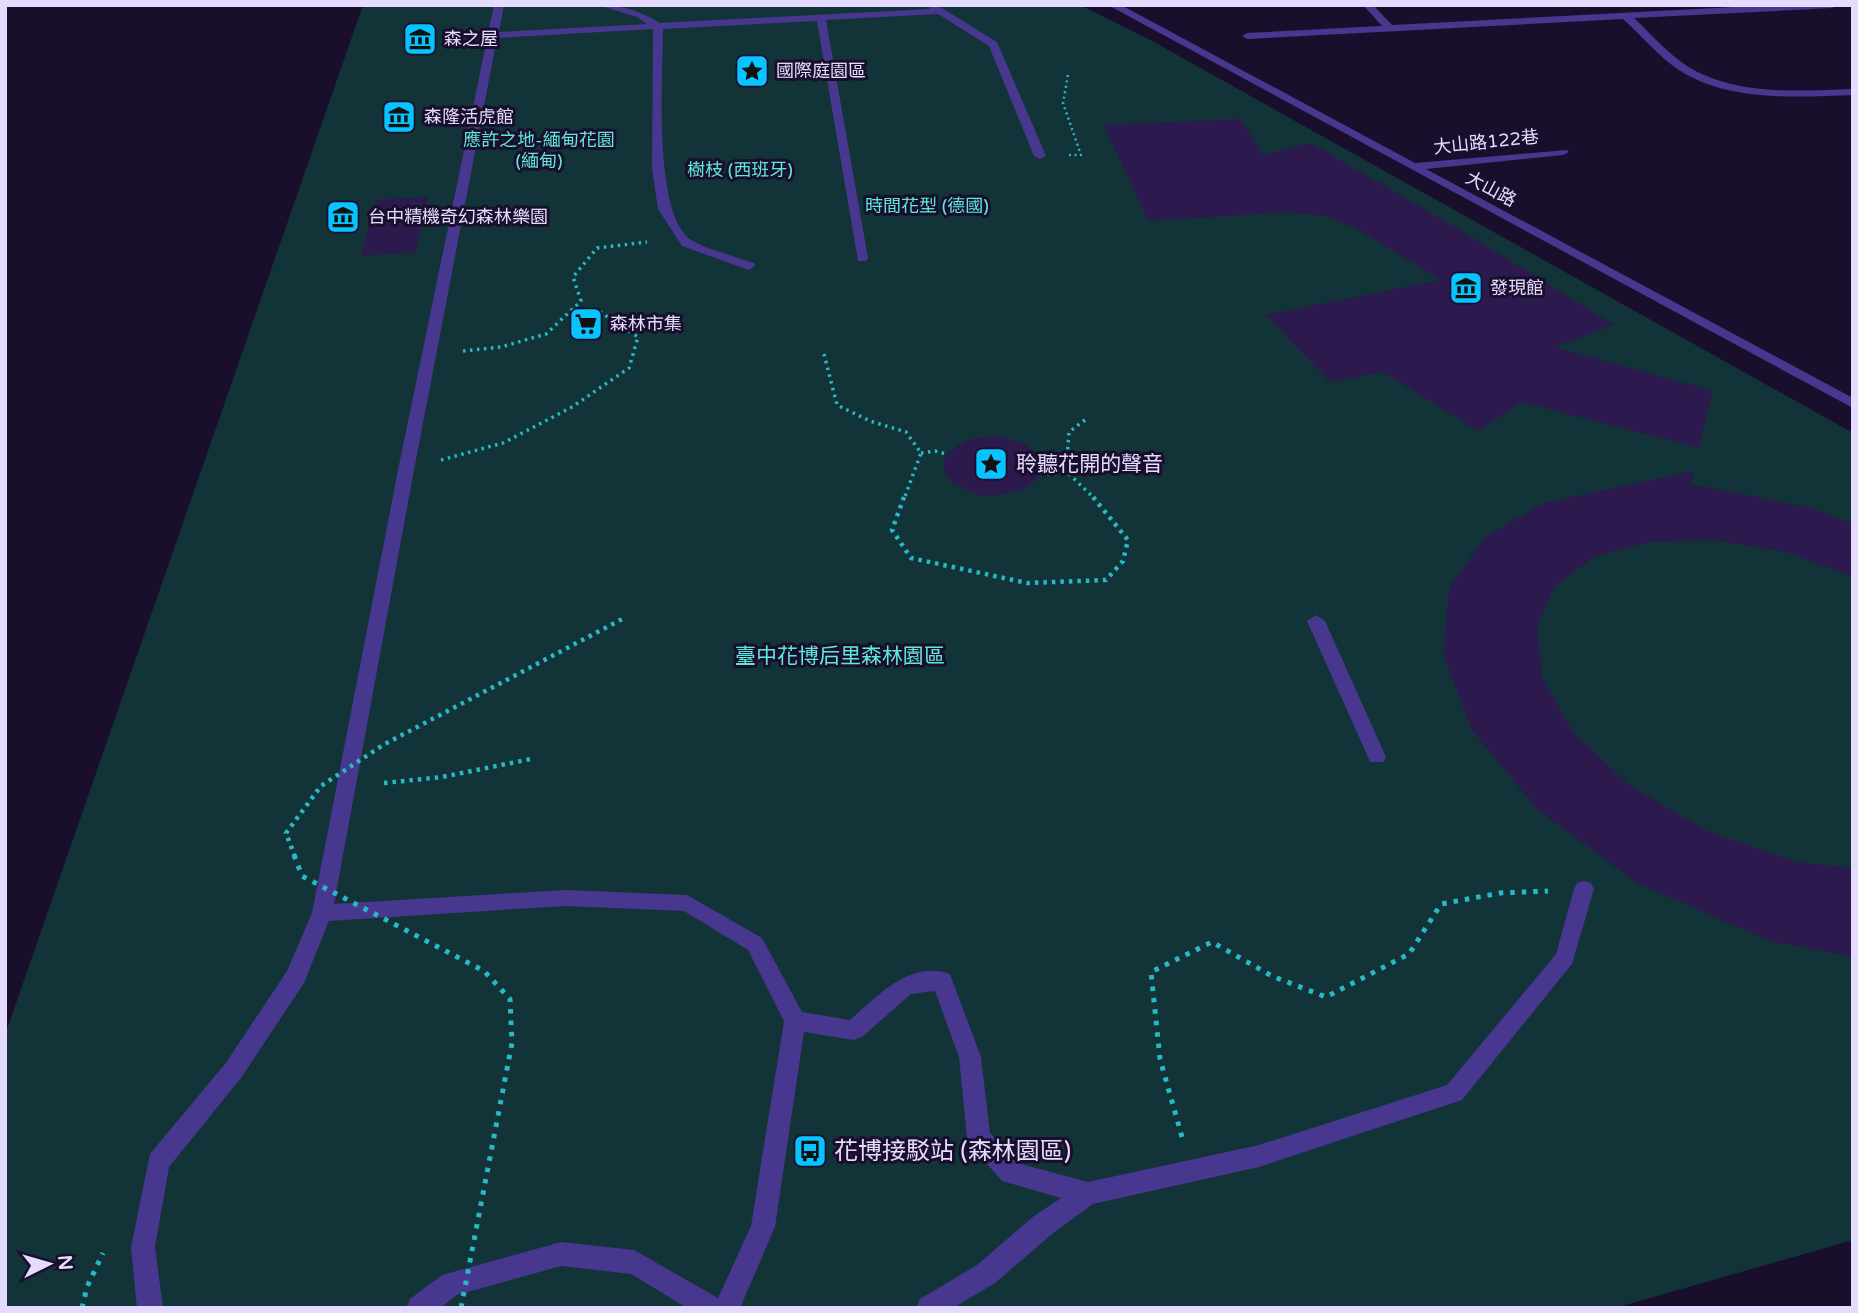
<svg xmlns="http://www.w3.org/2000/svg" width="1858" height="1313" font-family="'Varela Round','Noto Sans TC',sans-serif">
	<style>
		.green { fill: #123337 }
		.building { fill: #2c1a4f }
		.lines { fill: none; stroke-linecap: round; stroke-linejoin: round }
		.path-far3 { stroke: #28b9c6; stroke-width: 2.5; stroke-dasharray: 2 3.5; stroke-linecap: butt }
		.path-far2 { stroke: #28b9c6; stroke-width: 3.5; stroke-dasharray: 2.5 4.5; stroke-linecap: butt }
		.path-far1 { stroke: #28b9c6; stroke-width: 4.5; stroke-dasharray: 3.5 5; stroke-linecap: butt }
		.path { stroke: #28b9c6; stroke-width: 5; stroke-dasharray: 4.5 7; stroke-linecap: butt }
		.minor { fill: #47378f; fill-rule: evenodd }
		.path-bridge-far1 { stroke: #28b9c6; stroke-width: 4.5; stroke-dasharray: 3.5 5; stroke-linecap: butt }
		.path-bridge { stroke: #28b9c6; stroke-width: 5; stroke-dasharray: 4.5 7; stroke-linecap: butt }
		.labels { text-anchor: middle; stroke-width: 6; stroke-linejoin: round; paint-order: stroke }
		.far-poi-label { font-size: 18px; fill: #e4dbff; stroke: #190f2d; text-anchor: start }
		.far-park-label { font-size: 18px; fill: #5de9da; stroke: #190f2d }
		.far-street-label { font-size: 18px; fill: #e4dbff; stroke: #190f2d }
		.poi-label { font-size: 21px; fill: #e4dbff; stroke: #190f2d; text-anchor: start }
		.park-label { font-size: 21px; fill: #5de9da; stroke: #190f2d }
		.near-poi-label { font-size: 24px; fill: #e4dbff; stroke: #190f2d; text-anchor: start }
	</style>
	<rect width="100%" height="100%" fill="#190f2d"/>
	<path class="green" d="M363,5H1080L1154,42L1853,433V1240L1615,1308H5V1035Z"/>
	<path class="building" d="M1241,119L1263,155L1311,143L1460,230L1614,325L1555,347L1713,391L1699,448L1522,402L1478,431L1383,372L1330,382L1266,315L1440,280L1354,227L1323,216L1287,212L1148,221L1104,125Z
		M428,197L416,252L361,256L376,200Z
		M996,436L1025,444L1035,452L1040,462V472L1035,481L1025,489L995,496L979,495L952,483L945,474L943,464L946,454L966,440Z
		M1694,471L1691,484L1811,508L1853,524V577L1786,552L1715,540L1649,542L1594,557L1555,586L1537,627L1542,677L1573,732L1629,785L1707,831L1797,862L1853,868V957L1770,941L1637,883L1537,809L1472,730L1443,654L1449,588L1485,537L1544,503Z"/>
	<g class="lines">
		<path class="path-far3" d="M1068,75L1063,103L1081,155H1069"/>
		<path class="path-far2" d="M463,351L501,347L546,334L581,301L573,277L597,248L647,242
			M824,354L837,405L870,421L906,432L921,453L904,499
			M1085,420L1069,432L1066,471L1095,499
			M921,453L935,451L946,454
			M441,460L503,443L572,407L629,368L638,337L597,310H572
			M1040,472L1052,475L1066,471"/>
		<path class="path-far1" d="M904,497L892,530L911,558L1027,583L1106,580L1123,561L1128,540L1093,497
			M384,783L442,777L531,759"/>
		<path class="path" d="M1182,1137L1160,1059L1151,972L1212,942L1272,976L1326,997L1409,954L1441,904L1500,893L1548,891
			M82,1308L87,1287L103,1253"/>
		<path class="minor" d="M494,5H504L499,32L647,24L637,17L598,5C622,5 640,11 660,23L930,9L928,5H937L997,42L1046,156L1040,159L1034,156L989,46L938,14L826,20L868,258L866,261H858L817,21L663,29C663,73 652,218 693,241C711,251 734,256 754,263L755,266L749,270L682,246L658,209L652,169L653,29L497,38L414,470L334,904L565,890L687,895L762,938L802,1012L850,1020C878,996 909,960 950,974L981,1057L990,1133L1017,1163L1088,1182L1259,1145L1447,1085L1556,954L1574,889L1577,883L1584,881L1591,883L1594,889L1572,964L1462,1100L1259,1167L1093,1204L1052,1234L995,1283L953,1308H916L920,1299L977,1265L1034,1216L1061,1198L1002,1181L971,1146L967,1138L959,1057L935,991L911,994L862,1037L854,1040L804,1032L775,1227L740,1308H687L631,1274L561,1266L457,1295L440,1308H406L410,1299L442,1275L561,1242L634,1250L718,1298L751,1226L784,1021L748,950L684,911L565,906L329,921L304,983L241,1078L169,1167L155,1247L163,1308H137L131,1247L150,1154L225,1064L287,971L312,913L398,470Z
			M1108,5H1121L1415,163L1567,150L1569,152L1563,155L1426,169L1853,398V408Z
			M1363,5H1373L1392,25L1773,5H1837L1832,8L1634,18C1651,34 1667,53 1687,66C1735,96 1799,91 1853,89V95C1796,97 1728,102 1679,70C1658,56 1641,35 1623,19L1247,39L1242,36L1247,33L1382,26Z
			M1316,615L1325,621L1386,757L1384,762H1370L1368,757L1307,621Z"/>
		<path class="path-bridge-far1" d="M295,857L286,833L321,786L383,745L626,617"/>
		<path class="path-bridge" d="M294,855L302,876L484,971L510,999L512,1043L461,1308"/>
	</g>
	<defs>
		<symbol id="museum-square" viewBox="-11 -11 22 22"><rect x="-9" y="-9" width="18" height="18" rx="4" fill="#07c3ff" stroke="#190f2d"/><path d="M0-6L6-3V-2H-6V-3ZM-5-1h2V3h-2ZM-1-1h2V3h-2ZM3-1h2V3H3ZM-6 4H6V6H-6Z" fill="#111"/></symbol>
		<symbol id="sight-square" viewBox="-11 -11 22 22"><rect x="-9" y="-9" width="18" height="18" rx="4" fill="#07c3ff" stroke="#190f2d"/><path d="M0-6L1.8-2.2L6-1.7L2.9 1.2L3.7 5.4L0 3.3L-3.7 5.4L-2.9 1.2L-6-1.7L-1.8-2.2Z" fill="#111"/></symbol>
		<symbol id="supermarket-square" viewBox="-11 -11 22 22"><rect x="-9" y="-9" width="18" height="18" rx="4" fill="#07c3ff" stroke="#190f2d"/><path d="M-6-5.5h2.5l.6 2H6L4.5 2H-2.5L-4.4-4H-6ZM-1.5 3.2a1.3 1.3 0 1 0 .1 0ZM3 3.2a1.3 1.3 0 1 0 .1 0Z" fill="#111"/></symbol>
		<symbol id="bus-square" viewBox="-11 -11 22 22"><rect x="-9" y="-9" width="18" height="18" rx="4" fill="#07c3ff" stroke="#190f2d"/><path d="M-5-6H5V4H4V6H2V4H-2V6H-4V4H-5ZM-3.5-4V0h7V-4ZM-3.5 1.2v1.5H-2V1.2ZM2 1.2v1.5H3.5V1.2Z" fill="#111"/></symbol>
	</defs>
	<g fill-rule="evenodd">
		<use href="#museum-square" x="401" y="20" width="38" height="38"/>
		<use href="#sight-square" x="733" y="52" width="38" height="38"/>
		<use href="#museum-square" x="380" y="98" width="38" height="38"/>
		<use href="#museum-square" x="324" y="198" width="38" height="38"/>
		<use href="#museum-square" x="1447" y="269" width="38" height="38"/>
		<use href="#supermarket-square" x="567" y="305" width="38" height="38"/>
		<use href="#sight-square" x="972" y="445" width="38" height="38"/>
		<use href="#bus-square" x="791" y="1132" width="38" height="38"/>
	</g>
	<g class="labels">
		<g class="far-poi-label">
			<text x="444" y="45">森之屋</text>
			<text x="776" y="77">國際庭園區</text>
			<text x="424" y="123">森隆活虎館</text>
			<text x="368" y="223">台中精機奇幻森林樂園</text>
			<text x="1490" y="294">發現館</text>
			<text x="610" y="330">森林市集</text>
		</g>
		<g class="far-park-label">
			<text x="539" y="146">應許之地-緬甸花園<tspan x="539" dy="21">(緬甸)</tspan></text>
			<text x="740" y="176">樹枝 (西班牙)</text>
			<text x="927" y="212">時間花型 (德國)</text>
		</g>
		<g class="far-street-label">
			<text transform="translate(1486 142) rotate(-6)" y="6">大山路122巷</text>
			<text transform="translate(1491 189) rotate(28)" y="6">大山路</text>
		</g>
		<g class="poi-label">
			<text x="1016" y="471">聆聽花開的聲音</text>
		</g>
		<g class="park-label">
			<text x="840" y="663">臺中花博后里森林園區</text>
		</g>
		<g class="near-poi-label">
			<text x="834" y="1159">花博接駁站 (森林園區)</text>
		</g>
	</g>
	<rect width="1858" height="1313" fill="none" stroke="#e4dbff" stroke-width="14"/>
	<g transform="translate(49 1264) rotate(85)" stroke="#190f2d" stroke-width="5" paint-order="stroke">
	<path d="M0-5L12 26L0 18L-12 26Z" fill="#e4dbff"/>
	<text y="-10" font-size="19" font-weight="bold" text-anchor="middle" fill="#e4dbff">N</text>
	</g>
</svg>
